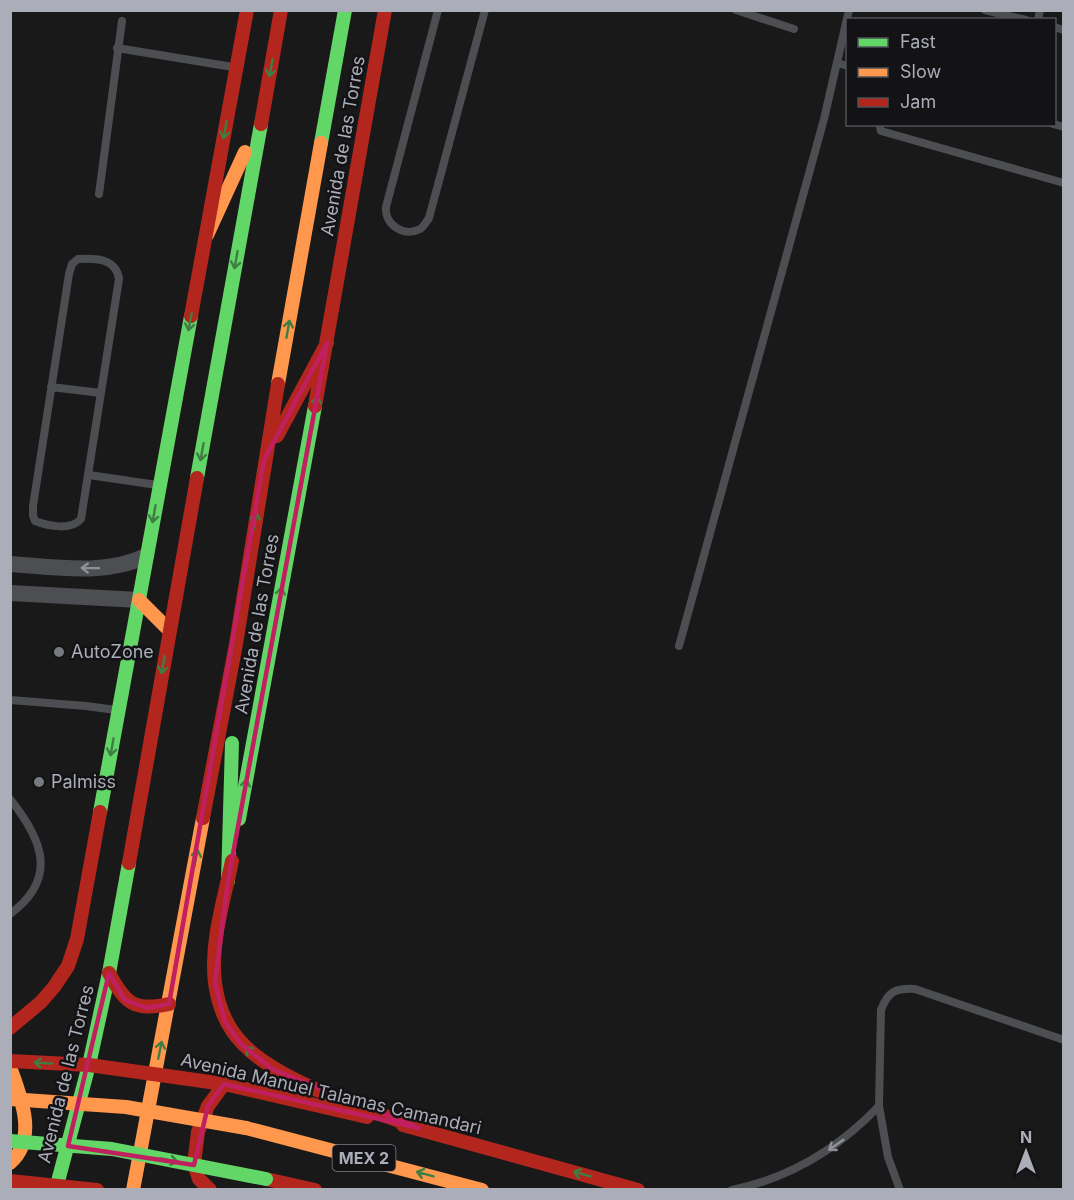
<svg xmlns="http://www.w3.org/2000/svg" width="1074" height="1200" font-family="Inter,sans-serif">
	<style>
		.lines { fill: none; stroke-linecap: round; stroke-linejoin: round }
		.lane { stroke: #4d4e52; stroke-width: 8 }
		.street { stroke: #4d4e52; stroke-width: 16 }
		.fast { stroke: #63d668; stroke-width: 14 }
		.slow { stroke: #ff974d; stroke-width: 14 }
		.jam { stroke: #b3261e; stroke-width: 14 }
		.fast-bridge { stroke: #63d668; stroke-width: 14 }
		.slow-bridge { stroke: #ff974d; stroke-width: 14 }
		.oneway { stroke: #3f7e43 }
		.oneway2 { stroke: #8f919a }
		.marked { fill: none; stroke: #c12060; stroke-width: 4.5; stroke-linejoin: round }
		.poi-dot { fill: #787a81; stroke: #131315; stroke-width: 2 }
		.labels { text-anchor: middle; stroke-width: 5; stroke-linejoin: round; paint-order: stroke }
		.shield { fill: #131315; stroke: #7d8088; stroke-width: 1.5 }
		.shield-label { font-size: 16px; font-weight: bold; fill: #abaeb9 }
		.street-label { font-size: 18px; fill: #abaeb9; stroke: #131315 }
		.poi-label { font-size: 18px; fill: #abaeb9; stroke: #131315; text-anchor: start }
	</style>
	<rect width="100%" height="100%" fill="#191919"/>
	<g class="lines">
		<path class="lane" d="M438,10L386,207C384,224 404,238 420,229C424,227 426,222 429,218L485,10
			M736,10L794,29
			M985,10L1026,20
			M1038,20L1040,10
			M1054,27L1064,30
			M117,48L233,67
			M837,63L848,66
			M879,124L881,131L1064,183
			M1053,124L1064,127
			M99,194L122,21
			M78,259C95,258 116,258 119,279L81,519C71,531 48,526 35,521L33,516V506L69,274L72,264Z
			M51,387L101,393
			M89,475L157,485
			M679,646L824,119L849,10
			M10,700L86,706L116,710
			M10,799C42,839 59,878 10,914
			M732,1190C790,1178 838,1149 879,1106
			M900,1190L888,1157L879,1106L881,1010C888,991 896,988 915,989L1064,1040"/>
		<path class="street" d="M10,564C55,567 105,576 146,556
			M10,593L139,600"/>
		<path class="fast" d="M321,143L345,10
			M197,478L261,124
			M100,812L191,316
			M239,819L315,406
			M228,881L232,743
			M57,1185L89,1065L109,973L129,863"/>
		<path class="slow" d="M207,235L245,152
			M278,384L321,143
			M139,600L169,630
			M10,1067C21,1097 38,1139 10,1163
			M246,1128L482,1190
			M133,1190L203,818"/>
		<path class="jam" d="M261,124L281,10
			M191,316L247,10
			M315,406L385,10
			M277,436L327,343
			M203,818L236,644L278,384
			M232,861C224,900 210,943 215,983C218,1005 227,1028 243,1044C280,1083 368,1109 419,1128
			M129,863L197,478
			M109,973C125,1003 134,1012 169,1004
			M10,1028L41,1002L54,987L68,966L77,939L100,812
			M10,1061L89,1065L224,1084L367,1117
			M403,1125L638,1190
			M266,1179L315,1190
			M10,1181L97,1190
			M210,1190L199,1179L194,1164L198,1132L208,1106L224,1084"/>
		<path class="fast-bridge" d="M10,1141L112,1149L266,1179"/>
		<path class="slow-bridge" d="M10,1099L126,1107L246,1128"/>
	</g>
	<defs><path id="oneway-shaft" d="M-6 0H5M1.5-3L5.5 0L1.5 3" fill="none" stroke-width="1.6" stroke-linecap="round" stroke-linejoin="round" transform="scale(1.5)"/></defs>
	<g class="oneway">
		<use href="#oneway-shaft" transform="translate(271 68) rotate(100)"/>
		<use href="#oneway-shaft" transform="translate(225 130) rotate(100)"/>
		<use href="#oneway-shaft" transform="translate(236 260) rotate(100)"/>
		<use href="#oneway-shaft" transform="translate(190 322) rotate(101)"/>
		<use href="#oneway-shaft" transform="translate(288 329) rotate(-80)"/>
		<use href="#oneway-shaft" transform="translate(316 405) rotate(-80)"/>
		<use href="#oneway-shaft" transform="translate(202 452) rotate(100)"/>
		<use href="#oneway-shaft" transform="translate(154 514) rotate(100)"/>
		<use href="#oneway-shaft" transform="translate(255 521) rotate(-81)"/>
		<use href="#oneway-shaft" transform="translate(280 596) rotate(-80)"/>
		<use href="#oneway-shaft" transform="translate(163 665) rotate(100)"/>
		<use href="#oneway-shaft" transform="translate(112 747) rotate(100)"/>
		<use href="#oneway-shaft" transform="translate(245 788) rotate(-80)"/>
		<use href="#oneway-shaft" transform="translate(196 858) rotate(-79)"/>
		<use href="#oneway-shaft" transform="translate(160 1050) rotate(-79)"/>
		<use href="#oneway-shaft" transform="translate(252 1053) rotate(-140)"/>
		<use href="#oneway-shaft" transform="translate(43 1063) rotate(-177)"/>
		<use href="#oneway-shaft" transform="translate(169 1160) rotate(11)"/>
		<use href="#oneway-shaft" transform="translate(425 1174) rotate(-165)"/>
		<use href="#oneway-shaft" transform="translate(582 1174) rotate(-164)"/>
	</g>
	<g class="oneway2">
		<use href="#oneway-shaft" transform="translate(90 568) rotate(-179)"/>
		<use href="#oneway-shaft" transform="translate(836 1145) rotate(145)"/>
	</g>
	<path class="marked" d="M327,343L228,881L215,982L225,1022L241,1044L272,1069L419,1128L224,1084L208,1106L194,1165L68,1146L109,973L125,1000L147,1008L169,1004L264,460Z"/>
	<g class="poi-dot">
		<circle cx="59" cy="652" r="6"/>
		<circle cx="39" cy="782" r="6"/>
	</g>
	<g class="labels">
		<rect class="shield" x="332.5" y="1145" width="63" height="26" rx="4.5"/>
		<g class="shield-label">
			<text x="364" y="1164">MEX 2</text>
		</g>
		<g class="street-label">
			<text transform="translate(343 146) rotate(-80)" y="6">Avenida de las Torres</text>
			<text transform="translate(257 624) rotate(-80)" y="6">Avenida de las Torres</text>
			<text transform="translate(66 1074) rotate(-76)" y="6">Avenida de las Torres</text>
			<text transform="translate(331 1094) rotate(13)" y="6">Avenida Manuel Talamas Camandari</text>
		</g>
		<g class="poi-label">
			<text x="71" y="658">AutoZone</text>
			<text x="51" y="788">Palmiss</text>
		</g>
	</g>
	<rect width="1074" height="1200" fill="none" stroke="#abaeb9" stroke-width="24"/>
	<rect x="846" y="18" width="210" height="108" fill="#131315" stroke="#505157" stroke-width="1.5"/>
	<rect x="858" y="38" width="30" height="9" fill="#63d668" stroke="#505157" stroke-width="1.5"/>
	<text x="900" y="48" font-size="18" fill="#abaeb9">Fast</text>
	<rect x="858" y="68" width="30" height="9" fill="#ff974d" stroke="#505157" stroke-width="1.5"/>
	<text x="900" y="78" font-size="18" fill="#abaeb9">Slow</text>
	<rect x="858" y="98" width="30" height="9" fill="#b3261e" stroke="#505157" stroke-width="1.5"/>
	<text x="900" y="108" font-size="18" fill="#abaeb9">Jam</text>
	<g transform="translate(1026 1152)" stroke="#131315" stroke-width="4.5" paint-order="stroke">
	<path d="M0-4.5L10 22L0 15L-10 22Z" fill="#abaeb9"/>
	<text y="-9" font-size="16" font-weight="bold" text-anchor="middle" fill="#abaeb9">N</text>
	</g>
</svg>
